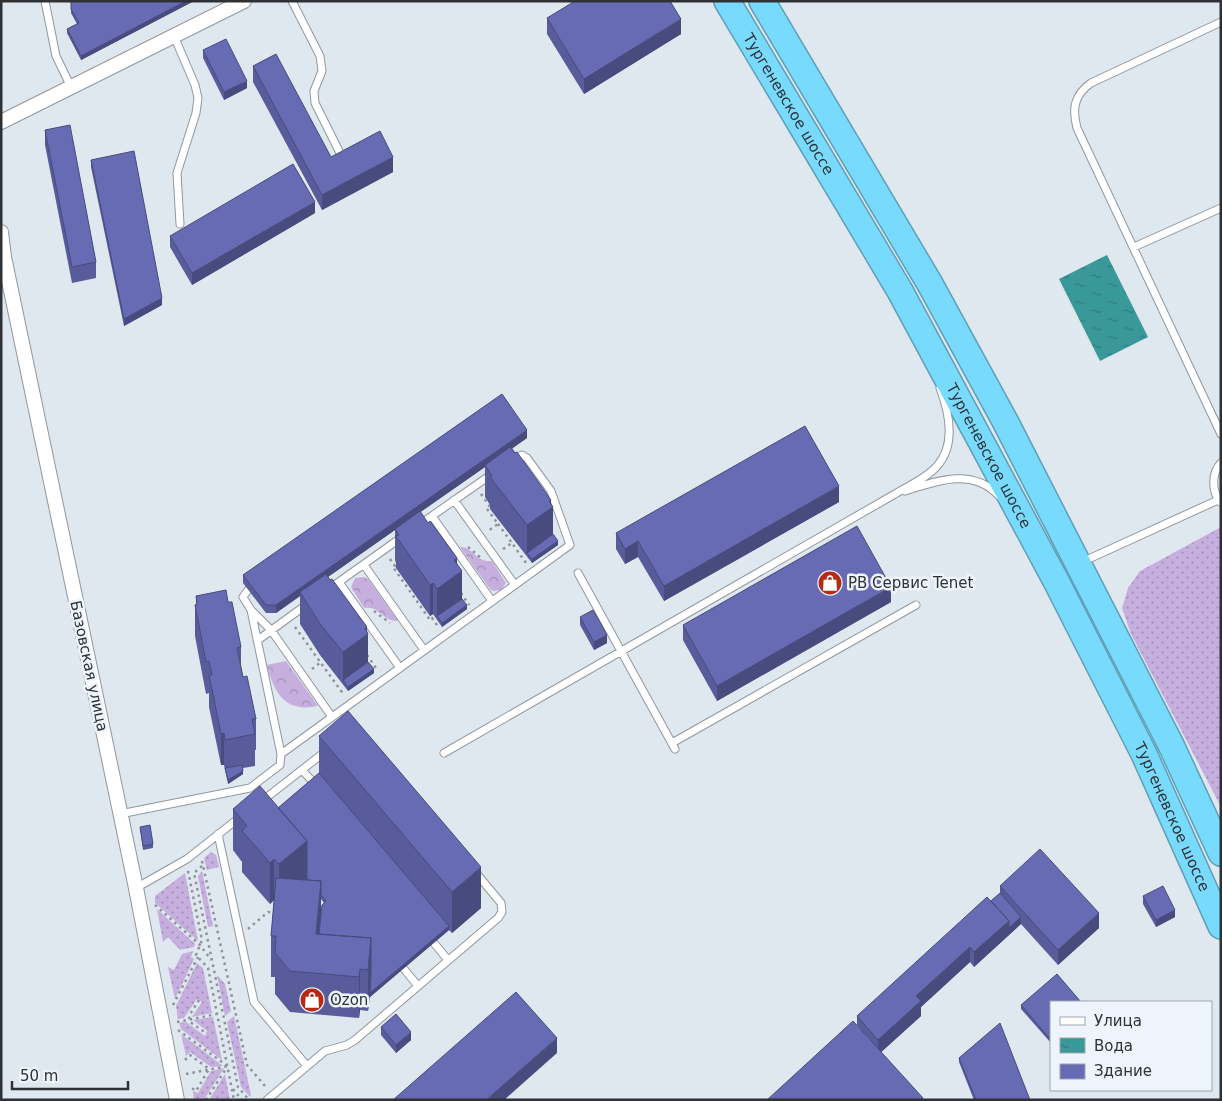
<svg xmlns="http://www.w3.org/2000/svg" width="1222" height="1101" font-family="'DejaVu Sans',sans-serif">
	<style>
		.grass { fill: url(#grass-dots) }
		.park { fill: url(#park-crowns) }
		.water { fill: url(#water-ripples) }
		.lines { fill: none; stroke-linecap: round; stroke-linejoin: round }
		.lane-casing { stroke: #90979f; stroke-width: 9 }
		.street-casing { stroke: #90979f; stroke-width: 16 }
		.highway-casing { stroke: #5e9fb6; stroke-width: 28 }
		.path { stroke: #8d9399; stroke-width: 2.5; stroke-dasharray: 2.5 4; stroke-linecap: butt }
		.lane { stroke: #fff; stroke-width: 7 }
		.street { stroke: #fff; stroke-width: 14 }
		.highway { stroke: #78dafc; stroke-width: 25 }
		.wall { fill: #585c9a; fill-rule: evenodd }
		.shaded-wall { fill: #474b7d }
		.building { fill: #666bb3; stroke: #474b7d }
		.labels { text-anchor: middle; stroke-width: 5; stroke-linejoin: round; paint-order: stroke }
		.street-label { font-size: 15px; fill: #2f3235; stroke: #edf4fc }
		.poi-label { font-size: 15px; fill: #2f3235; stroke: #edf4fc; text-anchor: start }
	</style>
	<defs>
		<pattern id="grass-dots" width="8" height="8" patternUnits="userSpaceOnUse" patternTransform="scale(1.25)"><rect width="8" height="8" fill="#c6afde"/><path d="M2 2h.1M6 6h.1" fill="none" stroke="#a18fb5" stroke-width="1.8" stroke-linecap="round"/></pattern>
		<pattern id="park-crowns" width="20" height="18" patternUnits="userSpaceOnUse" patternTransform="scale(1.25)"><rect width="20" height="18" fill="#c6afde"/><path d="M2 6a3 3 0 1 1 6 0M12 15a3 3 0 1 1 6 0" fill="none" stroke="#a18fb5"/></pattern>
		<pattern id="water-ripples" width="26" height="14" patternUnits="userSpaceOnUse" patternTransform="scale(1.25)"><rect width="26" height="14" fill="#389998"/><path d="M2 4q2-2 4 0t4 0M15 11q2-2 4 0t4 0" fill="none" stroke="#307d7d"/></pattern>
	</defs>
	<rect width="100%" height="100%" fill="#dfe7ef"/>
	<path class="grass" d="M1221,527V807L1131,634L1122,608L1128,588L1140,571Z
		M211,852L216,855L219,867L207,870L204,858Z
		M202,871L213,926L208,927L198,876Z
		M185,873L198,941L155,903V896Z
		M157,909L195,944L194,947L180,950L168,937L163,942Z
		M193,951L191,957L194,959L175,999L168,967L174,970L182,954Z
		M197,963L203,968L212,1013L192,1017L202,1002L197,999L184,1018L178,1019L176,1006Z
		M217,975L225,984L231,1011L225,1016Z
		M234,1016L251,1095L250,1097L241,1087L227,1022Z
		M213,1017L222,1060L181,1029L179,1023L186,1022L205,1036L207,1031L193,1020Z
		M181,1034L223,1066L211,1067L190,1052L186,1056Z
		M224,1068L204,1100H194L193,1091L198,1093L211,1071Z
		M225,1074L230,1100H209Z"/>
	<path class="park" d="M460,547C474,547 474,562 492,561L506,583L501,590L493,591L490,589Z
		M364,577L368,579L398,621C383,622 380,605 364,608L351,587L355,578Z
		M286,661L318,706C285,713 274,693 267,665Z"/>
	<path class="water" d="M1107,255L1148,337L1100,361L1059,279Z"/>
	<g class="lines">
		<defs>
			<path id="lane" d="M45,1L56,56L71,87
				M292,1L320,56L322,71L314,91L315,103L343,159
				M1221,22L1091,83C1074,95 1072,109 1077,128L1221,434
				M174,36L195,85L198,98L196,113L177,173L180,224
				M1134,247L1221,208
				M905,491C936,481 973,467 999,496
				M454,500L515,585
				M1220,502C1212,492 1211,473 1221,463
				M432,516L492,601
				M419,525L492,474
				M1082,562L1218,500
				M364,565L424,650
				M578,573L675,749
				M339,582L400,668
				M329,589L402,537
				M253,612L271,630L332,717
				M258,640L306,605
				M672,743L916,605
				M444,753L895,494C908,486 927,478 937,466C956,445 949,412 940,388
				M281,754L570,545L551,491L527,458L522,455L513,459
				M302,770L313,782
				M262,801L326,751
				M120,814L250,788L280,765L281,754L251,610L243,597L248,590
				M218,834L254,1002L307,1066
				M136,888L187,859L239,818
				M434,943L448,960
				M404,969L418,986
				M267,1100L325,1051L347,1045L355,1040L498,918L502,912L501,903L476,873"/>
			<path id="street" d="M1,122L244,1
				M1,232L4,257L136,888L177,1100"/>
			<g id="highway">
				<path id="s1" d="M727,1L900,291L1055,579L1144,754L1221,926"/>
				<path d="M762,1L930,284L1005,421L1172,747L1221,853"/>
			</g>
		</defs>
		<use href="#lane" class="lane-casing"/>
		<use href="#street" class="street-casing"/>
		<use href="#highway" class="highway-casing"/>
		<path class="path" d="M481,494L490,507L487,509L498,524L488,531
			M498,524L512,543
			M468,547L481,558
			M503,549L512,543L526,563
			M390,559L395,566L393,567L430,620L432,618L439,628
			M461,593L469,605
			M374,611L390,623
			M295,627L344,695
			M367,655L378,671
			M312,669L321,662
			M202,861L247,1065L265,1086
			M202,866L194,873L238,1087L249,1100
			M188,871L202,940L196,955L208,968L234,1100
			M155,905L200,945L211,960
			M248,929L268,912L274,913
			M199,1000L189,1016L190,1022L206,1033
			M173,1005L198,957
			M177,1022L217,1014
			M178,1030L226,1065
			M185,1060L190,1055L209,1069L196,1091L189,1086
			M186,1074L228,1066
			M233,1089L242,1100
			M206,1100L227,1067"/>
		<use href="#lane" class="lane"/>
		<use href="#street" class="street"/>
		<use href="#highway" class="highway"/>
	</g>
	<path class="wall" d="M71,1H194L81,60L67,33V29L77,24L71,13Z
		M547,18L681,34L584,94L547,34Z
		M203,50L247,88L224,100L203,58Z
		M253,66L331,157L393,172L322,210L253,82Z
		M45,130L96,262V278L72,283L45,145Z
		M91,160L162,305L124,326L91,167Z
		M315,213L192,285L170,247V236Z
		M527,438L512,448L551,504L553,534L558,545L532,563L490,509V505L485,497V467L420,512L457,564L462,599L467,609L442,627L433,614L430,616L396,568V563L395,560V530L328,577L367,631L368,662L374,673L348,691L320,655L300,624V596L276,613H266L243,583V575Z
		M839,502L664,601L638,557L625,564L616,549V533Z
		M196,596L228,602L241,647V667L243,677L256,719V750H255V766L243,768V774L228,784L224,765H221L209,707V693L206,694L195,636V605L196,604Z
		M891,602L717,701L683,640V625Z
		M580,617L607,643L594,650L580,625Z
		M319,736L481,908L452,933L449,930L370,997L368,1011L360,1010L359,1018L290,1012L275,994V977H271V936L274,900L270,904L242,872V862L233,850V809L278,808L319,773ZM321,899L324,903L321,917Z
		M140,827L153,844V848L143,850Z
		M1000,886L1099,928L1058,965L1021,924L974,967L970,962L921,1007V1016L881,1052L923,1100L857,1025V1016L1000,893Z
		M1143,896L1175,917L1156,927L1143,904Z
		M1051,1002V1043L1021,1009V1005Z
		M381,1027L411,1040L396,1053L381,1035Z
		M959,1058L1030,1100H974L959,1062Z"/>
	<path class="shaded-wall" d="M186,1H194L81,60V56Z
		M681,19V34L584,94V79Z
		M247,81V88L224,100V92Z
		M393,157V172L322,210V195Z
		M315,202V213L192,285V273Z
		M162,298V305L124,326V319Z
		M527,430V438L486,467L485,465V467L302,595L300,592V596L276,613V605Z
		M839,486V502L664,601V586Z
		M551,500V508L553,507V538L527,553V525Z
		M558,541V545L532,563V559Z
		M638,541V557L625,564V549Z
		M457,558V574L462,571V602L437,616V589L454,560Z
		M433,583V614L430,616V585Z
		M891,587V602L717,701V686Z
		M467,605V609L442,627V623Z
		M367,627V635L368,634V666L343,680V652Z
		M607,635V643L594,650V642Z
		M374,669V673L348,691V687Z
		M224,733V765H221V734Z
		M243,771V774L228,784V780Z
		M307,841V882L279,905V864Z
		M274,859V900L270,904V863Z
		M481,867V908L452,933V892Z
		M321,881V922L316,971V934Z
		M1175,910V917L1156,927V920Z
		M1099,913V928L1058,965V950Z
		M1021,917V924L974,967V952L1009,921Z
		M449,926V930L370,997L368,1011V970L371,938Z
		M970,947V962L921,1007V1016L878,1055V1040L916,996Z
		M360,969V1010L359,1018V977Z
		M411,1032V1040L396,1053V1045Z
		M557,1038V1053L504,1100H486Z"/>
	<path class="building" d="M71,1H186L81,56L67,29L79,23L71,9Z
		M575,1H670L681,19L584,79L547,18Z
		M226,39L247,81L224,92L203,50Z
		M276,54L331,157L380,131L393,157L322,195L253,66Z
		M70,125L96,262L72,267L45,130Z
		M134,151L162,298L124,319L91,160Z
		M293,164L315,202L192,273L170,236Z
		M502,394L527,430L276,605H266L243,575Z
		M805,426L839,486L664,586L638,541L625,549L616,533Z
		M510,447L515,453L517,452L551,500L549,501L553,507L527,525L490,477L492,476L485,465Z
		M420,511L428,523L430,521L457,558L454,560L462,571L437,589L433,583L430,585L396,536L399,535L395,529Z
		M857,526L891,587L717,686L683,625Z
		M553,534L558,541L532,559L527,553Z
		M326,574L330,580L332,579L367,627L365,628L368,634L343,652L320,624L300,592Z
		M226,590L228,602H232L241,647L237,648L243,677L247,676L256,719H252L255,734L225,740L224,733L221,734L209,675H212L209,661L206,662L195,605L197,604L196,596Z
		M462,599L467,605L442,623L437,616Z
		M593,610L607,635L594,642L580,617Z
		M368,662L374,669L348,687L343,680Z
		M348,711L481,867L452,892L319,736Z
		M242,765L243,771L228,780L225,768Z
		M319,773L449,926L370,993L371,975V938L319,934L322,905L326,901L321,895V881L308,880L307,878V841L278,808Z
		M260,786L307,841L279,864L274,859L270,863L242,831L247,826L233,809Z
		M150,825L153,844L143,846L140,827Z
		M1040,849L1099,913L1058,950L1000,886Z
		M276,878L321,881L316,934L371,938L368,970L360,969L359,977L290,971L275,953L276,936H271Z
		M1163,886L1175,910L1156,920L1143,896Z
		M1000,893L1021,917L1009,928V921L991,901Z
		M987,897L1009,921L974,952L970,947L916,996L921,1001L878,1040L857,1016Z
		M1057,974L1081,1002H1051V1040L1021,1005Z
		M516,992L557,1038L486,1100H393Z
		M396,1014L411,1032L396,1045L381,1027Z
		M853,1021L923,1098L920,1100H767Z
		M1000,1023L1030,1100H976L959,1058Z"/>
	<defs>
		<symbol id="shop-disc" viewBox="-11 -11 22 22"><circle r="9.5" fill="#b62a14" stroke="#edf4fc"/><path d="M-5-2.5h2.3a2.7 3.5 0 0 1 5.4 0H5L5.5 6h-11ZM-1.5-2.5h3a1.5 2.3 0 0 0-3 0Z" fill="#fff"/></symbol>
	</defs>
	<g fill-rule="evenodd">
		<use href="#shop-disc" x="816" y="569" width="28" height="28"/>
		<use href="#shop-disc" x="298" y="986" width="28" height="28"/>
	</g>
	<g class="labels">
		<g class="street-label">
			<text dy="5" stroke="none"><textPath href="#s1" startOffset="120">Тургеневское шоссе</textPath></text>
			<text dy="5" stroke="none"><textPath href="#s1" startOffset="525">Тургеневское шоссе</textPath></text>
			<text transform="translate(89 666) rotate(78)" y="5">Базовская улица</text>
			<text dy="5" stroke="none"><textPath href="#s1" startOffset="930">Тургеневское шоссе</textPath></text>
		</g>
		<g class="poi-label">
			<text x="848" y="588">PB Сервис Tenet</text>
			<text x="330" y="1005">Ozon</text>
		</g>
	</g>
	<rect width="1222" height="1101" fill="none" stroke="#2f3235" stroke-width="5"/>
	<rect x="1050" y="1001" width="162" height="90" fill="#edf4fc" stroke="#a1a6ac"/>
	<rect x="1060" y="1017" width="25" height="8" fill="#ffffff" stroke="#a1a6ac"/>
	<text x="1094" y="1026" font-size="15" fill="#2f3235">Улица</text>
	<rect x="1060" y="1038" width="25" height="15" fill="url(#water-ripples)" stroke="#a1a6ac"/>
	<text x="1094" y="1051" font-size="15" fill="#2f3235">Вода</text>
	<rect x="1060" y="1064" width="25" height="15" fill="#666bb3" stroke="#a1a6ac"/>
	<text x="1094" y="1076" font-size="15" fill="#2f3235">Здание</text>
	<path d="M12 1081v8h116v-8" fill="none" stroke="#2f3235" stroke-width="2.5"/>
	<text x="20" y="1081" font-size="15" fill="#2f3235" stroke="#edf4fc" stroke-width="4" paint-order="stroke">50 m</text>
</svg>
